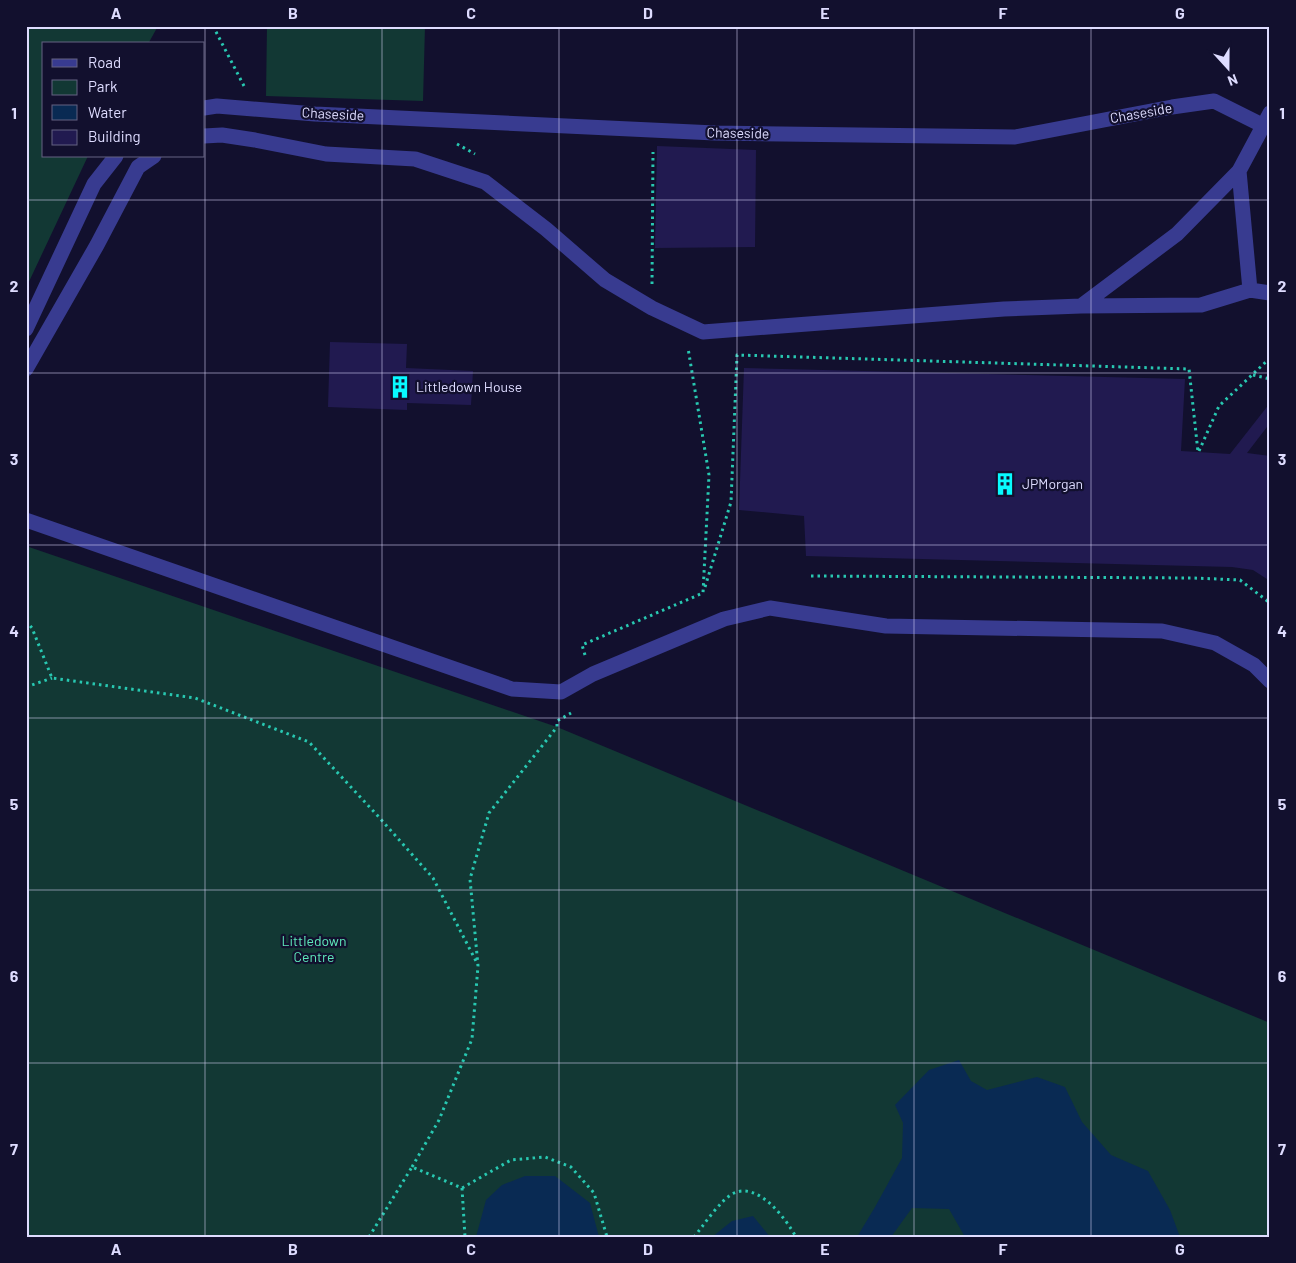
<svg xmlns="http://www.w3.org/2000/svg" width="1296" height="1263" font-family="Barlow,sans-serif">
	<style>
		.green { fill: #123834 }
		.water { fill: #092a53 }
		.building { fill: #211a50 }
		.lines { fill: none; stroke-linecap: round; stroke-linejoin: round }
		.path { stroke: #28c8b1; stroke-width: 3; stroke-dasharray: 2.5 4; stroke-linecap: butt }
		.minor { stroke: #383b90; stroke-width: 15 }
		.grid { fill: none; stroke: #dedcff; stroke-width: 1; stroke-opacity: 0.55 }
		.labels { text-anchor: middle; stroke-width: 4.5; stroke-linejoin: round; paint-order: stroke }
		.street-label { font-size: 14px; fill: #dedcff; stroke: #12102e }
		.poi-label { font-size: 14px; fill: #dedcff; stroke: #12102e; text-anchor: start }
		.park-label { font-size: 14px; fill: #5ee9bb; stroke: #12102e }
		.neatline { fill: none; stroke: #dedcff; stroke-width: 2 }
		.grid-label { font-size: 16px; text-anchor: middle; font-weight: bold; fill: #dedcff }
	</style>
	<rect width="100%" height="100%" fill="#12102e"/>
	<path class="green" d="M26,26H158L148,44H44V156H88L26,288Z
		M267,26H425L423,101L266,96Z
		M26,546L557,727L1270,1023V1237H26Z"/>
	<path class="water" d="M959,1060L971,1081L987,1090L1037,1077L1065,1087L1082,1122L1111,1155L1148,1171L1170,1210L1180,1237H965L949,1209L912,1208L891,1237H857L875,1207L902,1158L903,1123L895,1105L929,1070Z
		M525,1176H555L590,1203L599,1237H476L486,1200L502,1185Z
		M753,1216L770,1237H712L732,1221Z"/>
	<path class="building" d="M657,146L756,150L755,247L655,248Z
		M330,342L407,344L406,368L473,371L471,405L407,403V410L328,407Z
		M744,368L1185,379L1181,451L1230,454L1270,403V423L1247,453L1270,456V581L1253,570L1232,567L806,556L804,516L739,510Z"/>
	<g class="lines">
		<path class="path" d="M213,26L244,86
			M457,144L475,154
			M652,284L653,152
			M1253,375L1270,379
			M1199,451L1219,406L1270,358
			M811,576L1194,578L1240,580L1270,603
			M705,587L731,502L737,355L1189,369L1198,452
			M26,621L32,628L52,678L195,698L309,742L377,815L433,878L477,963
			M585,655L582,645L703,593L709,475L688,348
			M26,687L52,678
			M412,1167L439,1120L472,1039L478,966L470,879L489,813L557,727V721L571,713
			M462,1188L465,1237
			M369,1237L412,1167L462,1188L511,1160L545,1157L571,1167L594,1193L607,1237
			M694,1237C704,1225 720,1200 734,1193C759,1182 786,1219 796,1237"/>
		<path class="minor" d="M204,108L217,106L315,114L715,133L1015,137L1172,107L1214,101L1264,126
			M204,136L222,135L255,140L326,154L415,159L485,182L546,229L605,280L652,308L703,332L1004,309L1081,306L1201,305L1250,290L1270,293
			M1239,171L1250,290
			M1081,306L1177,234L1239,171L1270,113
			M26,329L94,184L116,156
			M26,369L97,245L138,167L154,156
			M26,520L512,689L561,692L593,674L724,619L770,608L886,626L1162,631L1215,643L1254,665L1270,681"/>
	</g>
	<path class="grid" d="M205,26V1237M382,26V1237M559,26V1237M737,26V1237M914,26V1237M1091,26V1237M26,200H1270M26,373H1270M26,545H1270M26,718H1270M26,890H1270M26,1063H1270"/>
	<defs>
		<symbol id="building-bare" viewBox="-9 -9 18 18"><path d="M-4-6H4V6H1V3H-1V6H-4ZM-2.5-4.3h1.7v1.8h-1.7ZM.8-4.3h1.7v1.8H.8ZM-2.5-1h1.7V.8h-1.7ZM.8-1h1.7V.8H.8Z" fill="#08faff" stroke="#12102e" stroke-width="2.5" paint-order="stroke"/></symbol>
	</defs>
	<g fill-rule="evenodd">
		<use href="#building-bare" x="384" y="371" width="32" height="32"/>
		<use href="#building-bare" x="989" y="468" width="32" height="32"/>
	</g>
	<g class="labels">
		<g class="street-label">
			<text transform="translate(1141 113) rotate(-10)" y="5">Chaseside</text>
			<text transform="translate(333 114) rotate(3)" y="5">Chaseside</text>
			<text transform="translate(738 133) rotate(1)" y="5">Chaseside</text>
		</g>
		<g class="poi-label">
			<text x="416" y="392">Littledown House</text>
			<text x="1022" y="489">JPMorgan</text>
		</g>
		<g class="park-label">
			<text x="314" y="946">Littledown<tspan x="314" dy="16">Centre</tspan></text>
		</g>
	</g>
	<rect width="1296" height="1263" fill="none" stroke="#12102e" stroke-width="55"/>
	<rect x="42" y="42" width="162" height="115" fill="#12102e" stroke="#646282"/>
	<rect x="52" y="59" width="25" height="8" fill="#383b90" stroke="#646282"/>
	<text x="88" y="68" font-size="15" fill="#dedcff">Road</text>
	<rect x="52" y="80" width="25" height="15" fill="#123834" stroke="#646282"/>
	<text x="88" y="92" font-size="15" fill="#dedcff">Park</text>
	<rect x="52" y="105" width="25" height="15" fill="#092a53" stroke="#646282"/>
	<text x="88" y="118" font-size="15" fill="#dedcff">Water</text>
	<rect x="52" y="130" width="25" height="15" fill="#211a50" stroke="#646282"/>
	<text x="88" y="142" font-size="15" fill="#dedcff">Building</text>
	<g transform="translate(1228 68) rotate(159)" stroke="#12102e" stroke-width="4" paint-order="stroke">
	<path d="M0-4L9 19L0 12L-9 19Z" fill="#dedcff"/>
	<text y="-8" font-size="14" font-weight="bold" text-anchor="middle" fill="#dedcff">N</text>
	</g>
	<rect x="28" y="28" width="1240" height="1208" class="neatline"/>
	<g class="grid-label">
		<text x="116" y="19">A</text>
		<text x="293" y="19">B</text>
		<text x="471" y="19">C</text>
		<text x="648" y="19">D</text>
		<text x="825" y="19">E</text>
		<text x="1003" y="19">F</text>
		<text x="1180" y="19">G</text>
		<text x="14" y="119">1</text>
		<text x="1282" y="119">1</text>
		<text x="14" y="292">2</text>
		<text x="1282" y="292">2</text>
		<text x="14" y="465">3</text>
		<text x="1282" y="465">3</text>
		<text x="14" y="637">4</text>
		<text x="1282" y="637">4</text>
		<text x="14" y="810">5</text>
		<text x="1282" y="810">5</text>
		<text x="14" y="982">6</text>
		<text x="1282" y="982">6</text>
		<text x="14" y="1155">7</text>
		<text x="1282" y="1155">7</text>
		<text x="116" y="1255">A</text>
		<text x="293" y="1255">B</text>
		<text x="471" y="1255">C</text>
		<text x="648" y="1255">D</text>
		<text x="825" y="1255">E</text>
		<text x="1003" y="1255">F</text>
		<text x="1180" y="1255">G</text>
	</g>
</svg>
